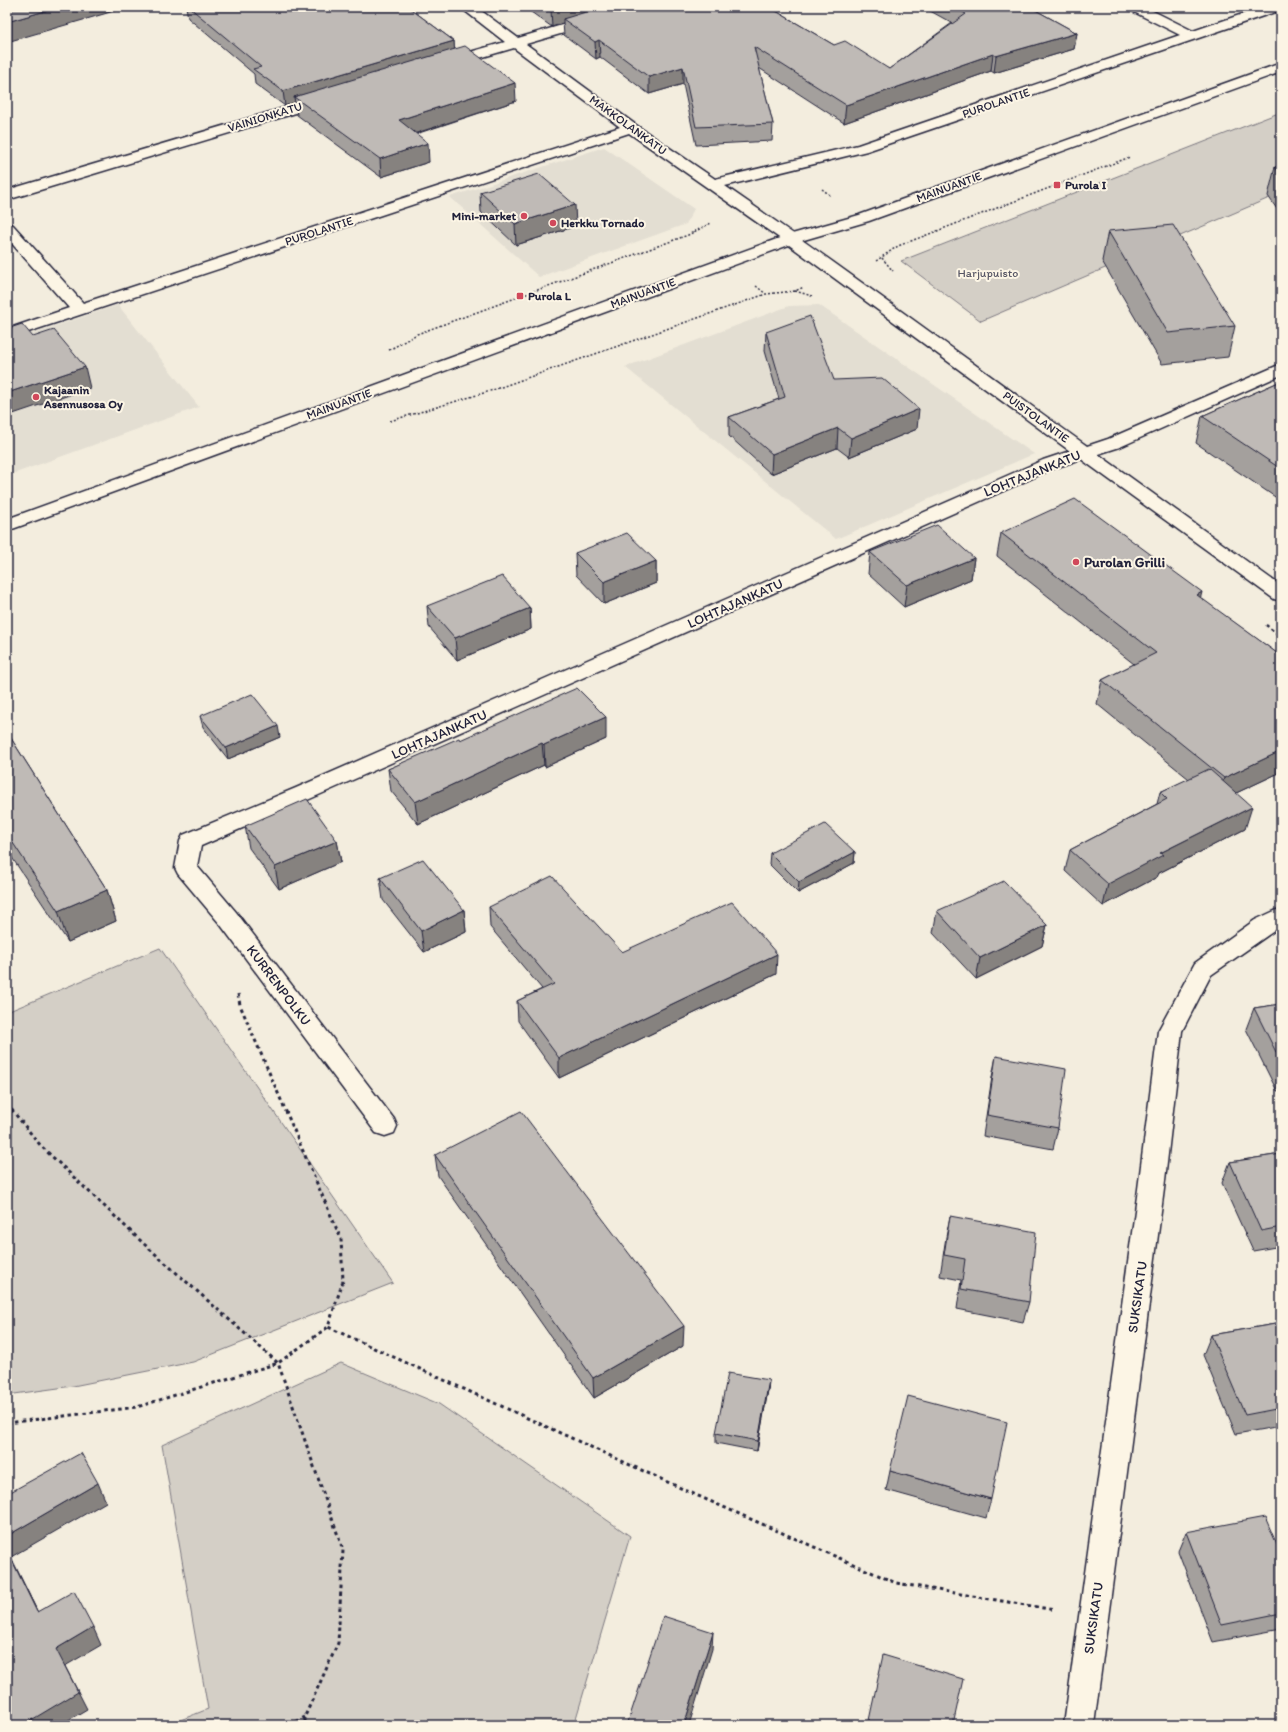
<svg xmlns="http://www.w3.org/2000/svg" width="1288" height="1732" font-family="Itim,sans-serif">
	<style>
		.built { fill: #e3ded2 }
		.green { fill: #d4cfc6; stroke: #7b7880 }
		.lines { fill: none; stroke-linecap: round; stroke-linejoin: round }
		.minor-casing { stroke: #22223b; stroke-width: 3 }
		.major-casing { stroke: #22223b; stroke-width: 3 }
		.path-far2 { stroke: #22223b; stroke-width: 1.5; stroke-dasharray: 2 2; stroke-linecap: butt }
		.path-far1 { stroke: #22223b; stroke-width: 2.5; stroke-dasharray: 3 3; stroke-linecap: butt }
		.path { stroke: #22223b; stroke-width: 3; stroke-dasharray: 3.5 3.5; stroke-linecap: butt }
		.minor { fill: #fcf5e5; fill-rule: evenodd }
		.major { fill: #fcf5e5; fill-rule: evenodd }
		.wall { fill: #a4a09d; stroke: #22223b }
		.shaded-wall { fill: #86827f; stroke: #22223b }
		.building { fill: #bfbab6; stroke: #22223b }
		.poi-dot { fill: #d1495b; stroke: #fcf5e5; stroke-width: 1.5 }
		.labels { text-anchor: middle; stroke-width: 4; stroke-linejoin: round; paint-order: stroke }
		.far-street-label { font-size: 12px; fill: #22223b; stroke: #fcf5e5 }
		.far-poi-label { font-size: 12px; font-weight: bold; fill: #22223b; stroke: #fcf5e5; text-anchor: start }
		.far-park-label { font-size: 12px; fill: #575665; stroke: #fcf5e5 }
		.street-label { font-size: 14px; fill: #22223b; stroke: #fcf5e5 }
		.poi-label { font-size: 14px; font-weight: bold; fill: #22223b; stroke: #fcf5e5; text-anchor: start }
	</style>
	<rect width="100%" height="100%" fill="#f3edde"/>
	<filter id="ink" filterUnits="userSpaceOnUse"><feTurbulence type="fractalNoise" baseFrequency=".025" numOctaves="2"/><feDisplacementMap in="SourceGraphic" scale="8" xChannelSelector="R" yChannelSelector="G"/><feConvolveMatrix kernelMatrix="1 2 1 2 8 2 1 2 1" color-interpolation-filters="sRGB"/></filter>
	<g filter="url(#ink)">
		<path class="built" d="M604,147L694,209L686,224L539,277L450,197Z
			M118,305L199,407L7,476V342Z
			M819,305L1034,454L836,539L625,367L789,306Z"/>
		<path class="green" d="M1281,112V193L981,321L901,261Z
			M160,948L393,1283L193,1362L73,1386L7,1395V1012Z
			M341,1363L439,1404L630,1536L574,1725H168L208,1709L162,1445Z"/>
		<g class="lines">
			<defs>
				<path id="minor" d="M460,7H476L518,38L623,7H645L643,10L526,44L636,125L715,179L858,145L1180,35L1130,10L1128,7H1145L1193,31L1263,7H1281V10L867,151L725,186C847,270 966,359 1087,446L1108,439L1281,364V375L1120,447L1098,454L1281,586V601L1274,599L1081,459L1055,468L312,798L201,846L197,866L236,912L394,1119L397,1126L394,1133L385,1136L376,1133L220,924L178,874L175,868L180,841L183,835L296,788L1043,460L1070,451L785,242L629,133L7,339V329L69,308L7,238V223L13,225L83,303L620,127L514,48L452,66H442L440,63L442,60L505,42Z
					M324,96L329,97L331,100L329,103L7,200V190Z
					M1281,908V926L1211,975L1182,1031L1164,1189L1094,1725H1064L1138,1189L1158,1031L1195,963L1255,920Z"/>
				<path id="major" d="M1281,63V72L869,221L797,242L7,531V519L785,236L859,215Z"/>
			</defs>
			<use href="#minor" class="minor-casing"/>
			<use href="#major" class="major-casing"/>
			<path class="path-far2" d="M822,189L831,196
				M882,258L893,271
				M876,261L898,246L1130,157
				M756,286L766,294
				M795,291L812,296
				M389,350L417,334L688,235L711,223
				M390,421L487,392L766,294L795,291L804,287"/>
			<path class="path-far1" d="M1266,625L1281,637"/>
			<path class="path" d="M238,994L240,1005L341,1239L343,1281L328,1327L696,1495L896,1583L1055,1610
				M7,1104L41,1146L144,1244L278,1363L343,1550L338,1643L305,1716V1725
				M7,1423L137,1407L278,1363L328,1327
				M290,1725L305,1717"/>
			<use href="#minor" class="minor"/>
			<use href="#major" class="major"/>
		</g>
		<path class="wall" d="M186,7H408L454,41V49L516,101L416,134L429,162L381,177L297,115L295,103L285,106L255,84L254,74L188,18Z
			M524,7H769L834,45L889,69L952,23L923,7H1030L1077,33L1074,49L994,73L991,71L844,123L759,68L773,124L772,141L696,145L683,84L649,94L600,57L596,59L564,35L563,23L552,27Z
			M1281,166V215L1268,196L1275,167Z
			M480,192L576,226L516,245L481,212Z
			M1108,231L1235,326L1228,357L1162,364L1102,261Z
			M766,332L834,380L917,429L849,457L837,448L771,474L729,436V417L779,399L765,351Z
			M1281,381V501L1196,443L1202,416Z
			M1001,533L1200,598L1281,656V772L1236,793L1245,829L1159,873L1157,877L1103,906L1065,871L1070,850L1157,804L1160,792L1189,779L1097,704L1102,680L1134,664L997,556Z
			M870,552L974,558L971,579L904,607L868,574Z
			M575,553L656,561V583L604,604L576,575Z
			M427,606L530,608L531,629L457,660L429,627Z
			M200,716L280,737L228,759L203,727Z
			M7,732L107,890L116,921L68,942L7,850Z
			M606,739L545,767L544,765L418,824L391,791L388,769L460,740Z
			M245,826L337,841L341,862L279,889L249,848Z
			M855,852L854,863L798,893L769,864L770,853Z
			M380,878L464,910L466,932L424,952L383,900Z
			M489,907L622,952L776,974L559,1078L518,1021L517,1001L542,989L490,927Z
			M937,911L1047,925L1042,946L976,979L933,933Z
			M1281,1004V1090L1277,1091L1246,1029L1254,1008Z
			M996,1056L1058,1128L1053,1149L983,1136L992,1077Z
			M1281,1154V1246L1253,1251L1222,1183L1230,1162Z
			M435,1155L683,1346L594,1398L438,1176Z
			M950,1216L1029,1302L1023,1322L957,1309L961,1280L940,1276L946,1237Z
			M1281,1323V1426L1236,1434L1203,1355L1211,1335Z
			M769,1380L768,1390L757,1451L716,1443V1433Z
			M890,1471L991,1499L986,1518L886,1490Z
			M1186,1532L1281,1554V1629L1213,1642L1178,1551Z"/>
		<path class="shaded-wall" d="M59,7H128L7,42V22Z
			M561,7H619L563,19V23L552,27L551,10Z
			M1077,33L1074,49L994,73L996,56Z
			M599,40L600,57L596,59L595,42Z
			M454,41L455,56L294,97L295,103L285,106L283,91Z
			M993,54L991,71L844,123L846,105Z
			M683,67V84L649,94V77Z
			M515,83L516,101L401,138L399,120Z
			M428,143L429,162L381,177L380,159Z
			M575,205L576,226L516,245L515,224Z
			M85,367L90,388L7,416V393Z
			M919,409L917,429L849,457L851,438Z
			M838,428L837,448L771,474L772,454Z
			M974,558L971,579L904,607L907,585Z
			M656,561V583L604,604V582Z
			M1202,592L1196,616L1197,595Z
			M530,608L531,629L457,660L455,638Z
			M606,717V739L545,767L544,745Z
			M278,726L280,737L228,759L226,748Z
			M542,743L544,765L418,824L415,802Z
			M1281,751V772L1217,802L1224,778Z
			M1252,807L1245,829L1159,873L1157,877L1103,906L1108,884L1160,853Z
			M337,841L341,862L279,889L275,867Z
			M855,852L854,863L798,893L799,882Z
			M107,890L116,921L68,942L58,911Z
			M464,910L466,932L424,952L421,931Z
			M1047,925L1042,946L976,979L980,958Z
			M777,954L776,974L559,1078V1058Z
			M684,1326L683,1346L594,1398L593,1378Z
			M769,1380L768,1390L757,1451L758,1441Z
			M98,1483L106,1502L11,1557L46,1629L7,1550V1536Z
			M93,1627L101,1645L65,1666L87,1709L60,1725H23L56,1649Z
			M713,1632L712,1649L689,1725H684Z"/>
		<path class="building" d="M7,7H59L7,22Z
			M189,7H408L454,41L283,91L253,69L261,67Z
			M547,7H561L551,10Z
			M602,7H769L834,45L845,41L889,69L966,14L955,7H1030L1077,33L996,56L993,54L846,105L754,47L773,124L696,127L683,67L649,77L599,40L595,42L563,19Z
			M465,46L515,83L399,120L428,143L380,159L294,97Z
			M1281,166V175L1275,167Z
			M539,174L575,205L515,224L480,192Z
			M1173,225L1235,326L1168,333L1108,231Z
			M810,316L834,380L882,378L919,409L851,438L838,428L772,454L729,417L785,397L766,332Z
			M22,324L33,337L54,330L85,367L7,393V329Z
			M1281,381V469L1202,416Z
			M1075,499L1202,592L1197,595L1281,656V751L1224,778L1102,680L1156,653L1001,533Z
			M937,525L974,558L907,585L870,552Z
			M627,533L656,561L604,582L575,553Z
			M502,576L530,608L455,638L427,606Z
			M577,688L606,717L544,745L542,743L415,802L388,769L459,738L460,740Z
			M252,694L278,726L226,748L200,716Z
			M7,732L107,890L58,911L7,834Z
			M1209,769L1252,807L1160,853L1163,855L1108,884L1070,850L1167,799L1160,792Z
			M307,799L337,841L275,867L245,826Z
			M825,824L855,852L799,882L770,853Z
			M423,859L464,910L421,931L380,878Z
			M552,876L622,952L732,902L777,954L559,1058L517,1001L554,984L489,907Z
			M1004,881L1047,925L980,958L937,911Z
			M1281,1004V1062L1254,1008Z
			M996,1056L1066,1069L1058,1128L987,1115Z
			M521,1111L684,1326L593,1378L435,1155Z
			M1281,1154V1227L1261,1231L1230,1162Z
			M950,1216L1036,1232L1029,1302L961,1289L965,1259L944,1255Z
			M1281,1323V1408L1245,1415L1211,1335Z
			M728,1373L769,1380L758,1441L716,1433Z
			M908,1396L1007,1422L991,1499L890,1471Z
			M81,1453L98,1483L7,1536V1494Z
			M1265,1517L1281,1554V1613L1222,1625L1186,1532Z
			M7,1550L37,1612L74,1591L93,1627L56,1649L78,1692L23,1725H7Z
			M663,1616L713,1632L684,1725H627Z
			M883,1655L963,1679L953,1725H868Z"/>
	</g>
	<g class="poi-dot">
		<rect x="1053" y="181" width="8" height="8" rx="2"/>
		<circle cx="524" cy="216" r="4"/>
		<circle cx="553" cy="223" r="4"/>
		<rect x="516" y="292" width="8" height="8" rx="2"/>
		<circle cx="36" cy="397" r="4"/>
		<circle cx="1076" cy="562" r="4"/>
	</g>
	<g class="labels">
		<g class="far-street-label">
			<text transform="translate(996 103) rotate(-19)" y="4">PUROLANTIE</text>
			<text transform="translate(265 117) rotate(-17)" y="4">VAINIONKATU</text>
			<text transform="translate(628 125) rotate(36)" y="4">MAKKOLANKATU</text>
			<text transform="translate(949 187) rotate(-20)" y="4">MAINUANTIE</text>
			<text transform="translate(319 231) rotate(-18)" y="4">PUROLANTIE</text>
			<text transform="translate(643 293) rotate(-20)" y="4">MAINUANTIE</text>
			<text transform="translate(339 404) rotate(-20)" y="4">MAINUANTIE</text>
			<text transform="translate(1036 417) rotate(36)" y="4">PUISTOLANTIE</text>
		</g>
		<g class="far-poi-label">
			<text x="1065" y="189">Purola I</text>
			<text x="516" y="220" text-anchor="end">Mini-market</text>
			<text x="561" y="227">Herkku Tornado</text>
			<text x="528" y="300">Purola L</text>
			<text x="44" y="394">Kajaanin<tspan x="44" dy="14">Asennusosa Oy</tspan></text>
		</g>
		<g class="far-park-label">
			<text x="988" y="277">Harjupuisto</text>
		</g>
		<g class="street-label">
			<text transform="translate(1032 473) rotate(-22)" y="5">LOHTAJANKATU</text>
			<text transform="translate(735 603) rotate(-24)" y="5">LOHTAJANKATU</text>
			<text transform="translate(439 734) rotate(-24)" y="5">LOHTAJANKATU</text>
			<text transform="translate(279 985) rotate(53)" y="5">KURRENPOLKU</text>
			<text transform="translate(1137 1297) rotate(-82)" y="5">SUKSIKATU</text>
			<text transform="translate(1093 1618) rotate(-82)" y="5">SUKSIKATU</text>
		</g>
		<g class="poi-label">
			<text x="1084" y="567">Purolan Grilli</text>
		</g>
	</g>
	<rect width="1288" height="1732" fill="none" stroke="#fcf5e5" stroke-width="24"/>
	<rect x="12" y="12" width="1264" height="1708" fill="none" stroke="#22223b" stroke-width="1.5" filter="url(#ink)"/>
</svg>
